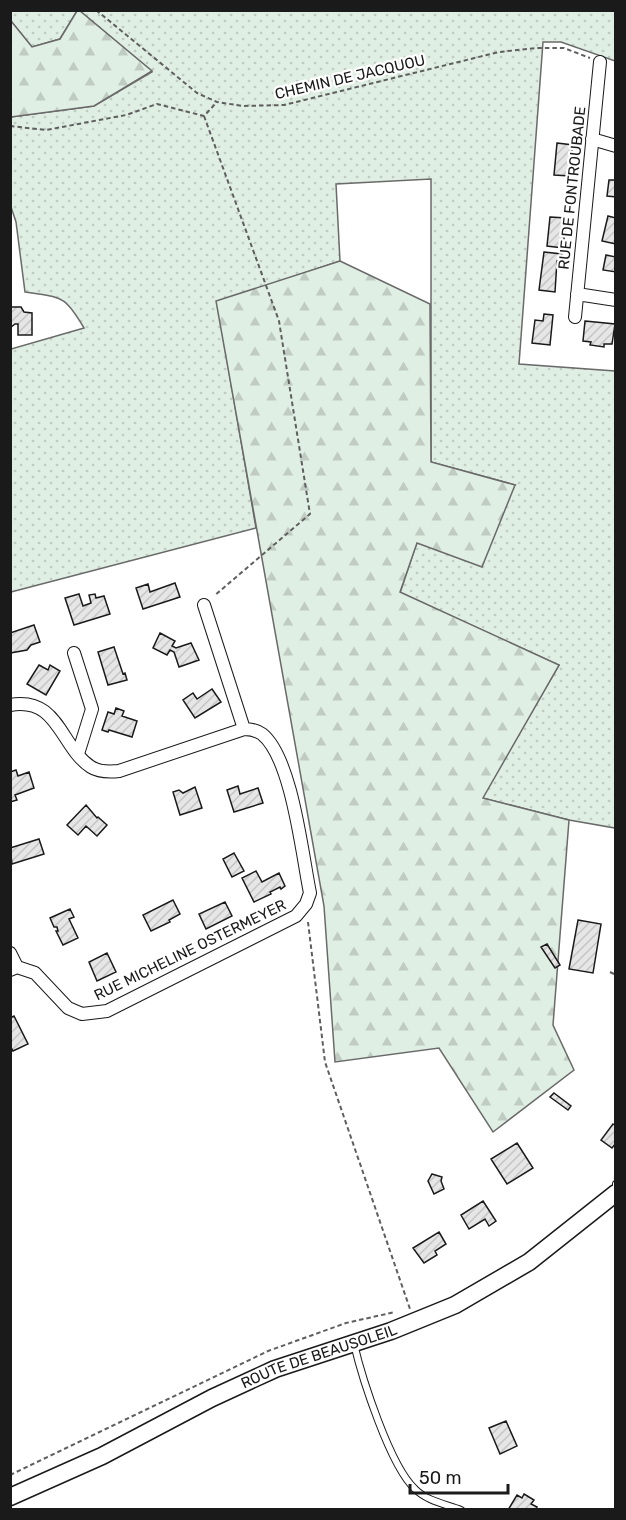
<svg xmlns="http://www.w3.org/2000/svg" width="626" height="1520" font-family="Rubik,sans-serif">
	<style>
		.grass { fill: url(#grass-dots); stroke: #6a6a6a; stroke-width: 1.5 }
		.forest { fill: url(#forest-firs); stroke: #6a6a6a; stroke-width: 1.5 }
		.building { fill: url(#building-hatch); stroke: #1a1a1a; stroke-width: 1.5 }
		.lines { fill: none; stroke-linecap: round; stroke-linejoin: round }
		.lane-casing { stroke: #1a1a1a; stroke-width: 8 }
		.street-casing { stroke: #1a1a1a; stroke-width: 14 }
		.secondary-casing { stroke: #1a1a1a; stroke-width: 19 }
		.path { stroke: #5f5f5f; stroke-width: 2; stroke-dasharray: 4.5 3; stroke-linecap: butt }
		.lane { stroke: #fff; stroke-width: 6 }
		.street { stroke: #fff; stroke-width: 12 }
		.secondary { stroke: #fff; stroke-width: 16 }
		.labels { text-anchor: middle; stroke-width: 4.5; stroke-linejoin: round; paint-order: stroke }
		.street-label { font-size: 15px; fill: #1a1a1a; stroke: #fff }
	</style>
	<defs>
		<pattern id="grass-dots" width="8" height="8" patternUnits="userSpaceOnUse" patternTransform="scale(1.5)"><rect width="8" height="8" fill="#e0efe3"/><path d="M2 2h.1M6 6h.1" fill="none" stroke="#c0ccc2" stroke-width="1.8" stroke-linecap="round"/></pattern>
		<pattern id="forest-firs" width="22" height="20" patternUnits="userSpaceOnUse" patternTransform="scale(1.5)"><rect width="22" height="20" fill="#e0efe3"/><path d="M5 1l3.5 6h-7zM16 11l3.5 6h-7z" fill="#c0ccc2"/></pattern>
		<pattern id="building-hatch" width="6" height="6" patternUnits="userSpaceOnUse" patternTransform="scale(1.5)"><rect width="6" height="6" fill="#e6e6e6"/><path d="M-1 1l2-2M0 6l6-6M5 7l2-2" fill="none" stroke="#c5c5c5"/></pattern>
	</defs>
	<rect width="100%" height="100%" fill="#fff"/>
	<path class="grass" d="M10,11H77L60,39L32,47L11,21Z
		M80,11H615V61L561,42H543L519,364L615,371V828L569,820L482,798L559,665L400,593L417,542L515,485L431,462V179L336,184L340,261L217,302L256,528L11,592V349L84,328C64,294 62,298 25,292L16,222L11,207V117L94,106L152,72Z"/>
	<path class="forest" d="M77,11H80L152,71L94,106L11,117V21L32,47L60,39Z
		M340,261L430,304L431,462L515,485L482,567L417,543L400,592L559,665L483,798L569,820L553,1025L574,1070L493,1132L439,1048L335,1062L324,906L216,301Z"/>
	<path class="building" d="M557,143L573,145L570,162H571L570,176L554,175Z
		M609,180H616V197L607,196Z
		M608,216L616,218V244L602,241Z
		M550,217L566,218L563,248L547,246Z
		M544,252L562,254L561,261H557L555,292L539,290Z
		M606,255L616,257V272L603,270Z
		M11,307H21L24,312L32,313V335H18V324H15L10,328Z
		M544,314L553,315L550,345L532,343L535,320L543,321Z
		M585,321L615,324L612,344H604V347L590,345L591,342L583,341Z
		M175,583L180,597L143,609L136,588L148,584L150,592Z
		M79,594L83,606L91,603L89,595L95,594L96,598L104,596L110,614L74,625L65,598Z
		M34,625L40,642L31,645L27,650L10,653V633Z
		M160,633L175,641L172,646L176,648L191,643L199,660L179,667L174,652L170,650L167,655L153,648Z
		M114,647L123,674L125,673L127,680L108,685L98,652Z
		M39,665L48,670L50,665L60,671L46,695L27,684Z
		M212,689L221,702L195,718L183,700L193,693L197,699Z
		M116,708L124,711L122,716L137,721L132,737L109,730L108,732L102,730L108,712L114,714Z
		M16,770L18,776L29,772L34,788L15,795L17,800L10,802V772Z
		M238,786L240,794L258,788L263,803L234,812L227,790Z
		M195,787L202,808L180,815L173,792L179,790L183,793Z
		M86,805L97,818L98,817L107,825L97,836L86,826L78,835L67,825Z
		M39,839L44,854L12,864L10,848Z
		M234,853L244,871L232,877L223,859Z
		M256,871L262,882L279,873L285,886L281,889L280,887L270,892L271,894L254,902L242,878Z
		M173,900L180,914L169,920L170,922L151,931L143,915Z
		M225,902L232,916L206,929L199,914Z
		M70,909L74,917L69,919L78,938L63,945L56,931H58L57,927H54L50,918Z
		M578,920L601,924L593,973L569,969Z
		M547,944L560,965L555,968L541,947Z
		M107,953L116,972L97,981L89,962Z
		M14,1016L28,1044L13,1051L10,1046V1018Z
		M554,1093L571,1106L568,1110L550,1097Z
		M613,1124L616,1126V1143L612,1148L601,1140Z
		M517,1143L533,1168L507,1184L491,1159Z
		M432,1174L442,1177L441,1181L444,1189L434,1194L428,1181Z
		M483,1201L496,1221L489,1226L485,1219L469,1229L461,1215Z
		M439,1232L446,1244L435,1251L437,1255L424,1263L413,1248Z
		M506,1421L517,1446L500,1454L489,1428Z
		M524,1494L534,1500L531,1504L537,1507L536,1510H508L517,1495L522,1498Z"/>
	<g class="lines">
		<defs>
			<path id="lane" d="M616,1184V1185
				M354,1344C362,1378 390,1466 415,1489C427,1501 445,1504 461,1510"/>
			<path id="street" d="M592,139L616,146
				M577,294L616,300
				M575,317L600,62
				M204,605L244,729
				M74,653L92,709L78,754
				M10,705C59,696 60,747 91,767C99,772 110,772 119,771L244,729C251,729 256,730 262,734C292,758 302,854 310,893L306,904L296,916L107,1011L82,1014L68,1008L35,973L17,967L10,970
				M10,953L17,967"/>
			<g id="secondary">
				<path id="s1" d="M10,1497L102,1456L212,1398L275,1369L391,1331L455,1305L529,1262L616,1193"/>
			</g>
		</defs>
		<use href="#lane" class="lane-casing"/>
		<use href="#street" class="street-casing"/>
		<use href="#secondary" class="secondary-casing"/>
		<path class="path" d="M96,10L197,93L217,102L243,106L284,105L499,52L537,48H564L590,58
			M204,116L279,321L310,514L214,596
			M10,126L46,130L126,115L157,104L204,116L217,102
			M308,922L325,1062L410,1309
			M610,972L616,975
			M10,1475L268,1351L346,1323L395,1312"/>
		<use href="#lane" class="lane"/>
		<use href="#street" class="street"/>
		<use href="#secondary" class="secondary"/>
	</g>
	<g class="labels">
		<g class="street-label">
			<text transform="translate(350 77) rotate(-13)" y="5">CHEMIN DE JACQUOU</text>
			<text transform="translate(572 188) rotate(-84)" y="5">RUE DE FONTROUBADE</text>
			<text transform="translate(190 950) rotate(-26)" y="5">RUE MICHELINE OSTERMEYER</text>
			<text dy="5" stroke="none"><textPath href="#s1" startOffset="340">ROUTE DE BEAUSOLEIL</textPath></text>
		</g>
	</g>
	<rect width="626" height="1520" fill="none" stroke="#1a1a1a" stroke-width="24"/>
	<path d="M410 1484v9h98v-9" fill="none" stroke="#1a1a1a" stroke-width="3"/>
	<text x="419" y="1484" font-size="18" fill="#1a1a1a" stroke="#ffffff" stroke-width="4.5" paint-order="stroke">50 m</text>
</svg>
